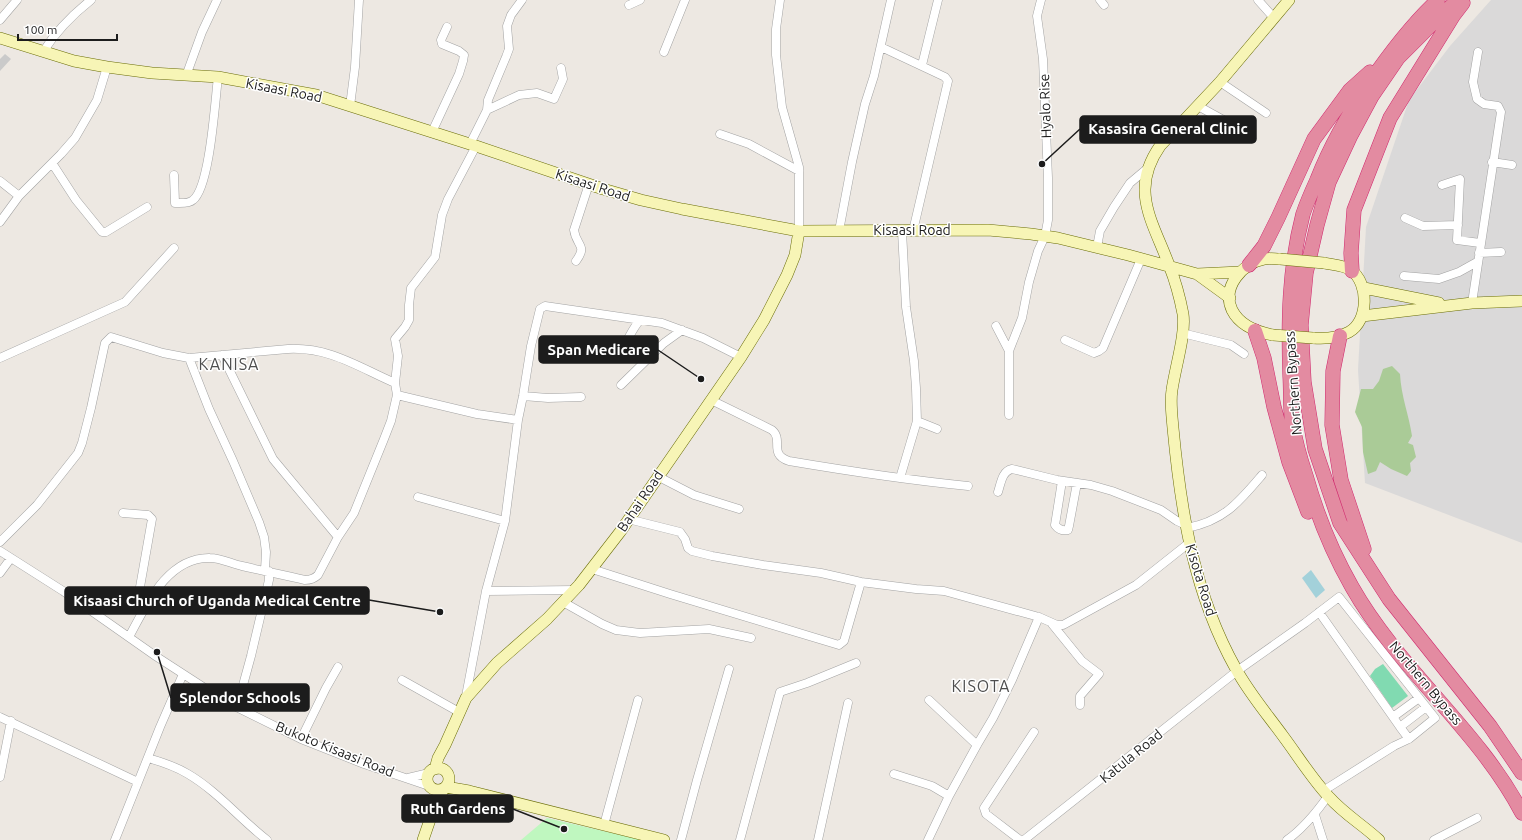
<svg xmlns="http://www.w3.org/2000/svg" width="1522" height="840" font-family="Ubuntu,sans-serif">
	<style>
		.residential { fill: #dad9d9 }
		.religious { fill: #cacaca }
		.forest { fill: #aacb97 }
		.park { fill: #bff7bf }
		.pitch { fill: #81dab1 }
		.water { fill: #a3d1da }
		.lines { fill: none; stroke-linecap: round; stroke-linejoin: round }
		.street-casing { stroke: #a3a3a3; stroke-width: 9 }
		.secondary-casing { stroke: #6a6d08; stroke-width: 12 }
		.highway-casing { stroke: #d0296e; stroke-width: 15 }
		.street { stroke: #fff; stroke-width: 8 }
		.secondary { stroke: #f7f5b6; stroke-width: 11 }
		.highway { stroke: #e38ba1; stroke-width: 14 }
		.secondary-bridge-casing { stroke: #6a6d08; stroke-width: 12; stroke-linecap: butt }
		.secondary-bridge { stroke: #f7f5b6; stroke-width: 11 }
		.labels { text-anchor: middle; stroke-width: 3; stroke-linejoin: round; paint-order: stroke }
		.street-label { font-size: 14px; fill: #1c1c1c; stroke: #fff }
		.quarter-label { font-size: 16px; letter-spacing: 1px; fill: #4f4f4f; stroke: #fff }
		.leader { fill: none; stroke: #1c1c1c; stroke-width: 1.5 }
		.callout-dot { fill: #1c1c1c; stroke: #fff; stroke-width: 1.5 }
		.callout { fill: #1c1c1c; stroke: #1c1c1c; stroke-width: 1.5 }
		.callout-label { font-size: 15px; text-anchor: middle; font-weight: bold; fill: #fff }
	</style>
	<rect width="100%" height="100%" fill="#ede8e2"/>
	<path class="residential" d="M1491,0H1522V543L1365,483L1358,370L1366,227L1409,100L1450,46Z"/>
	<path class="religious" d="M5,54L11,59L0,71V59Z"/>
	<path class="forest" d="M1392,366L1400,374C1401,396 1409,415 1412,436L1408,443L1413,445L1416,457L1410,463L1411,471L1407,476L1391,469L1380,462L1376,471L1368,474L1363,452L1362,427L1355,412L1361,389H1373L1379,381L1383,369Z"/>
	<path class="park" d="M547,818L642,840H521Z"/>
	<path class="pitch" d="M1383,664L1408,696L1392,708L1370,676L1375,669Z"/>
	<path class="water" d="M1311,570L1325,590L1316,598L1302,578Z"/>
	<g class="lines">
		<defs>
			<path id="street" d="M780,0L776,29V55L782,107L799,167V231
				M1100,0L1104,5
				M1258,0L1274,18
				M629,5L640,0
				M0,20L17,0
				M881,47L945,77L948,81L913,231
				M43,52C56,31 72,15 91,0
				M664,52L685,0
				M922,65L938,0
				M186,76L202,32L217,0
				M1220,82L1266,113
				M350,106L355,67L359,0
				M1198,106L1238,128
				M487,110L519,95L537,93L554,99L563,79L561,68
				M432,132L459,74L463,61L464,55L459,51L442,44L441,40L447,27
				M720,134L749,144L799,171
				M470,144L487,110L488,100L506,57L509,49L507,26L511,15L522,0
				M476,146L448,199L442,215L435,257L411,288L409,305V320L405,327L395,339L398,356L395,383L397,395L477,414L518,420
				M1492,162L1512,165
				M52,163L76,200L102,232H106L147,207
				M174,175L175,203C180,203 189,204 193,200C210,187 215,101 218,77
				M0,181L19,196
				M1442,185L1460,179L1457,240L1480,243
				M1405,218L1423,226L1458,225
				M0,222L19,196L61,154L75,138L97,100L107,67
				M839,231L852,162L865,104L874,76L891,0
				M902,231L906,307L914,361L916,388L917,421L937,429
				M1097,247L1100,231L1114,207L1130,183L1149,167
				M1479,253L1501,252
				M576,261C588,245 576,246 574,230L589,184
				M1404,276L1439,279L1459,272L1477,262
				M1472,303L1501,112L1498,106L1484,104L1477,99L1473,82L1478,52
				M996,326L1009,351
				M1182,333L1231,345L1244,354
				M1065,340L1094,353L1099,351L1103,348L1141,259
				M610,353H618C627,344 631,330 640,320
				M222,355L273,459L338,537
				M0,358L125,302L174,248
				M189,358L209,409L233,461L259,522L264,537L266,552L265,570
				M621,385L664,343L682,330
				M523,396L548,398L581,397
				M711,400L772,430C784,440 768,454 789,461C848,471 908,480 968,486
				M1009,415V351L1022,318L1029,282L1038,251L1045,236L1048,220V178L1043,59L1037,16L1041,0
				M657,476L694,495L739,509
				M900,478L917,421
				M1062,481L1055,525C1058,529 1063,531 1068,530L1069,526L1077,483
				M998,492C1001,483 1002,471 1012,469L1057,480L1091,485L1112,491L1161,510L1177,521L1186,525
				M418,497L505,521
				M123,513L148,515L152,519L137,604L144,611
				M628,519L680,532L685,539L688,548L692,551L712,556L763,565L821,573L861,582L916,589L944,591L1039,617L1057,625H1063L1136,585L1189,543
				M1187,528C1224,521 1239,502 1262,475
				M0,542L37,505L78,453L82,443L91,408L105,343L111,337L163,353L189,358L288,349C330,347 358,367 395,383
				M0,551L63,591L157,657L228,703L301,739L364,764L429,786
				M592,569L670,594L839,645L844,641L861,582
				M0,573L11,558
				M486,591L575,590
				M563,602L602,624L616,630L640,633L709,629L751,638
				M1319,612L1393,717
				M1052,624L1082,661L1099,674L1080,696V705
				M129,637C146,606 167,557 210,558C221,558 232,564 242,566C263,571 284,575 305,580C311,580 314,579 318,575L338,537L354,513L384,439L391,421L397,395
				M402,680L459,712
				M466,696L486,591L505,521L518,420L523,396L531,346L540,309L545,306L662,323L703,338L741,357
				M929,700L977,745
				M237,707L251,656L269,580V571
				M0,717L138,782
				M1400,727L1393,717L1419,698
				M301,739L326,688L338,667
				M1409,739L1400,727L1426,707
				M148,758C162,762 175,766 188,774C217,791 240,819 267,840
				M894,774L932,786L949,796
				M0,777L11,721
				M408,778L429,773
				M1315,815L1323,840
				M604,825L638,700
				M115,840L160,727L183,674
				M681,840L697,780L729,669
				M740,840L780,692L807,683L856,663
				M818,840L848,703
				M928,840L949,796L977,745L993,718L1012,680L1039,617
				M1020,840L986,814L984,808L1034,732
				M1024,840L1237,671L1305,623L1339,597L1435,718L1409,739L1394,746L1323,791
				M1287,840C1304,828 1316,813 1328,796
				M1434,840L1477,818"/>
			<path id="secondary" d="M1289,0L1220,82L1160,146C1129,190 1153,222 1169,265C1175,280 1180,298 1183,314C1186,334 1175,368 1172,390C1170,402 1172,416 1173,428C1181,513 1194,594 1236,669C1249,693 1267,714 1283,736C1298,756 1312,779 1329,797C1344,814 1363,825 1379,840
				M0,38L74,61L107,67L152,73L218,77L316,95L476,146L603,189L641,200L682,209L799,231L988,230L1031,234L1058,238L1128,255L1197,274L1240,272
				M1197,274L1230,298
				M1364,288L1439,303
				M1362,316L1472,303L1522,301
				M1273,335C1257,332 1240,326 1232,310C1221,287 1243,263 1264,259C1269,258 1275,259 1280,259
				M1313,338C1326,339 1338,338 1349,332C1369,321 1369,283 1351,270C1343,265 1333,265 1324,263
				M427 779a11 11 0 1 1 22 0a11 11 0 1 1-22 0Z
				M435,769L438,758L445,745L466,698L497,663L547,619L579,585L620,532L741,357L764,320L787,275L795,255L799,231
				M446,787L469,791L664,840
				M423,840L434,808L443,790"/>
			<path id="highway" d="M1438,0C1412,24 1390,53 1370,82C1349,113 1331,144 1317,180C1312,191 1307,202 1303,214C1289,268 1288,320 1290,376C1291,391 1290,407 1292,422C1295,440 1300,458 1306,476C1317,515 1332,552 1352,587C1399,670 1478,729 1522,813
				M1458,0L1437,19L1398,58L1372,96L1350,137L1329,182L1317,225L1306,273L1301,325L1304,382L1315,449L1340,523L1389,599L1490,726L1522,773
				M1249,265L1264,246L1278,218L1314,139L1350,90L1370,72
				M1352,271L1351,253L1354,210L1390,118L1453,16L1463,3
				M1255,331L1264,358L1274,407L1289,462L1308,512
				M1340,336L1333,371L1332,425L1341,480L1364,549"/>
		</defs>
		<use href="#street" class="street-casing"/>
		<use href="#secondary" class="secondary-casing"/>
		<use href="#highway" class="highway-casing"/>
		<use href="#street" class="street"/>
		<use href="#secondary" class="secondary"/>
		<use href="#highway" class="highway"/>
		<defs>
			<path id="secondary-bridge" d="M1280,259L1324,263
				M1273,335L1313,338"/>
		</defs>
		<use href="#secondary-bridge" class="secondary-bridge-casing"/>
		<use href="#secondary-bridge" class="secondary-bridge"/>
	</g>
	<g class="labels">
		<g class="street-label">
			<text transform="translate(284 90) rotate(11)" y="5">Kisaasi Road</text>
			<text transform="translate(1045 106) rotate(-92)" y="5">Hyalo Rise</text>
			<text transform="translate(593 185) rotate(18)" y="5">Kisaasi Road</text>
			<text x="912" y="235">Kisaasi Road</text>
			<text transform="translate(1293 383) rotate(-94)" y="5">Northern Bypass</text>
			<text transform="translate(640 501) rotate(-56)" y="5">Bahai Road</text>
			<text transform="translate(1201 580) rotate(73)" y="5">Kisota Road</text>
			<text transform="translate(1426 683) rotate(50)" y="5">Northern Bypass</text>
			<text transform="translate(335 749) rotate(22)" y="5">Bukoto Kisaasi Road</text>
			<text transform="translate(1131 756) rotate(-39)" y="5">Katula Road</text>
		</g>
		<g class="quarter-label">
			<text x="229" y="370">KANISA</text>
			<text x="981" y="692">KISOTA</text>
		</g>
	</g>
	<path class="leader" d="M1042 164L1080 129M701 379L658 350M440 612L369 600M157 652L171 698M564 829L513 809"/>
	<g class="callout-dot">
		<circle cx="1042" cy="164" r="4"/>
		<circle cx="701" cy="379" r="4"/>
		<circle cx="440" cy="612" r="4"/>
		<circle cx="157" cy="652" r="4"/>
		<circle cx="564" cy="829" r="4"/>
	</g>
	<g class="callout">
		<rect x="1080" y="116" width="176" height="27" rx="4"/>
		<rect x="539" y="336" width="119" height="27" rx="4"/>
		<rect x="65" y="587" width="304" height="27" rx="4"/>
		<rect x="171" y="684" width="138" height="27" rx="4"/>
		<rect x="402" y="795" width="111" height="27" rx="4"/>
	</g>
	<g class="callout-label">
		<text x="1168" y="134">Kasasira General Clinic</text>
		<text x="599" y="355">Span Medicare</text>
		<text x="217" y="606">Kisaasi Church of Uganda Medical Centre</text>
		<text x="240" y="703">Splendor Schools</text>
		<text x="458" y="814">Ruth Gardens</text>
	</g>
	<path d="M18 34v6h99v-6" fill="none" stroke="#1c1c1c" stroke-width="2"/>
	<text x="24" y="34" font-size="12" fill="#1c1c1c" stroke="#ffffff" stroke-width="3" paint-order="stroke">100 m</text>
</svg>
